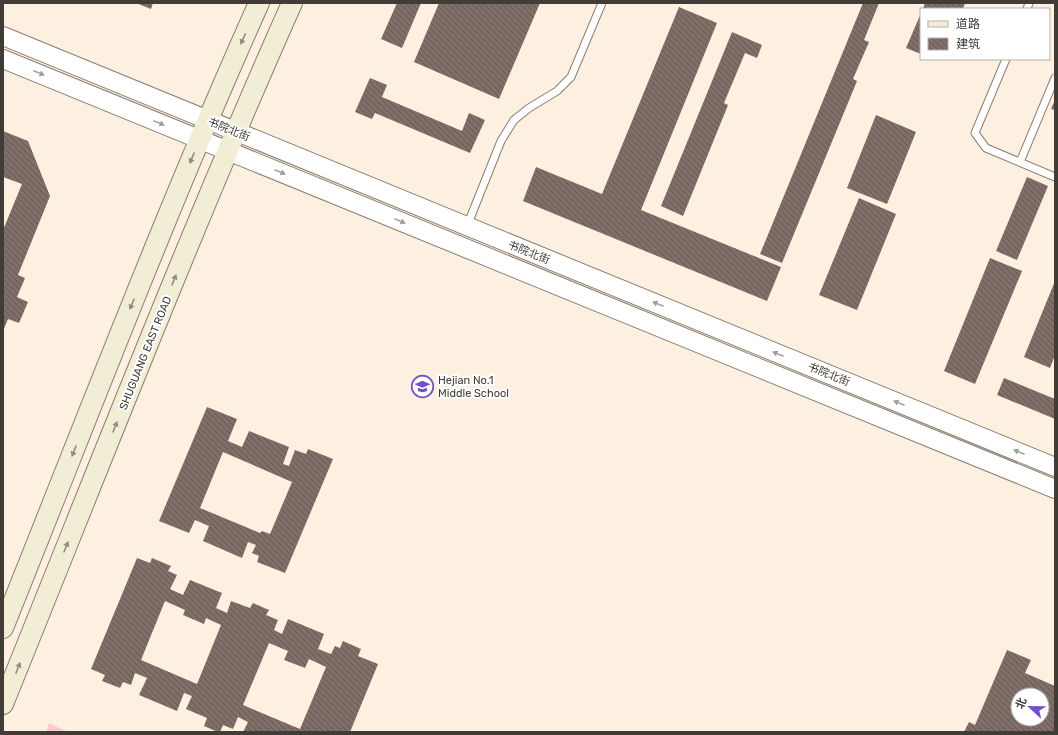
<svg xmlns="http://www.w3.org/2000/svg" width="1058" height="735" font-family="Rubik,'Noto Sans SC',sans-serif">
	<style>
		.pitch { fill: #f9cbcd }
		.building { fill: url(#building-back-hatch); fill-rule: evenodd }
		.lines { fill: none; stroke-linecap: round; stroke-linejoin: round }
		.service-casing { stroke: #8a7e71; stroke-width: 9 }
		.tertiary-casing { stroke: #8a7e71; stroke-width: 20 }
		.secondary-casing { stroke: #8a7e71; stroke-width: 22 }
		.service { stroke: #fff; stroke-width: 7 }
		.tertiary { stroke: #fff; stroke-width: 18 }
		.secondary { stroke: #f2edd5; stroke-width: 20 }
		.oneway { fill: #918c7e }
		.oneway2 { fill: #a09e9a }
		.labels { text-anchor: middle; stroke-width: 4; stroke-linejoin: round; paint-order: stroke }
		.street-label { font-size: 11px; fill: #413c36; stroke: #fff }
		.poi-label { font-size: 11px; fill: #413c36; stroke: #fff; text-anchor: start }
	</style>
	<defs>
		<pattern id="building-back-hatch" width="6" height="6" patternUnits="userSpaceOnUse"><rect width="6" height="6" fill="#806f68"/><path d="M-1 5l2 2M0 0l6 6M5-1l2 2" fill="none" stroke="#655852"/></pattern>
	</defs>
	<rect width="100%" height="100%" fill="#fdf0e1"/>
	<path class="pitch" d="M49,723L68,732H46Z"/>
	<path class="building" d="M136,3H153L151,9Z
		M397,3H421L402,48L381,39Z
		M439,3H540L499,99L414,62Z
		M863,3H879L864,40L869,42L853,79L857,81L782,263L760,254Z
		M925,3H965L963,9H923Z
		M679,7L717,23L641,210L781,267L767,301L523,201L536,167L602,194Z
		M921,13V54L906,48Z
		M732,32L762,45L757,58L745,53L724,103L728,105L683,216L661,206Z
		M370,78L387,85L382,97L462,131L469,113L485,120L470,153L375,113L372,119L355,112Z
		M1055,100V110L1051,109Z
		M876,115L916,132L887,204L847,188Z
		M3,131L28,141L50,196L18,275L25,278L17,297L28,302L19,323L8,319L3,331V230L22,184L3,177Z
		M1027,177L1048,186L1017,260L996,251Z
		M859,198L896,214L857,310L819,295Z
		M990,258L1022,271L975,384L944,371Z
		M1055,281V355L1050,368L1024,357Z
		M1004,378L1055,399V419L997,395Z
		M207,407L237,419L228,441L242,447L249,431L289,447L283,464L289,466L295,450L306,454L308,449L333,459L285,573L257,562L259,556L252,553L256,545L248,542L242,558L203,541L209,526L195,520L189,533L159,521ZM223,452L292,482L270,534L262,531L260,533L200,508Z
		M137,558L150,563L152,558L171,566L168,571L177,575L170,589L183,595L190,580L222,593L216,608L227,613L231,601L250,608L253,603L269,610L266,615L278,620L274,630L282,634L288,619L324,634L318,649L331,654L335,646L340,648L343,641L361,649L358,656L378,664L350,732H243L248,722L238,717L233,729L223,725L220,732H218L204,726L207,718L186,709L192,696L184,693L177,711L139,695L147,678L135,673L131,685L123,682L120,688L102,681L105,675L91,669ZM165,601L185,610L183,615L204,624L206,618L221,625L197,684L141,660ZM269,643L288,651L284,660L305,668L309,659L326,667L300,729L243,705Z
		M1007,650L1031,660L1025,673L1055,686V732H964L969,722L975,725ZM1018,695H1042V719H1018Z"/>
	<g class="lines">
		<defs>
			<path id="service" d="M1027,9L1029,3
				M1006,59L975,133L986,148L1055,177
				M1020,162L1055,78
				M467,226L501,141L514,120L529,108L557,91L571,77L602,3"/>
			<path id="tertiary" d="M3,36L1055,467
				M3,59L1055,489"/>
			<path id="secondary" d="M3,628C87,419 167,208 259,3
				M3,704C98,470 189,234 292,3"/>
		</defs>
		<use href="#service" class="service-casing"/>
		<use href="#tertiary" class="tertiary-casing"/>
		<use href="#secondary" class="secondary-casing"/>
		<use href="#service" class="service"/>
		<use href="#tertiary" class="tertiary"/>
		<use href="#secondary" class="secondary"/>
	</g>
	<defs><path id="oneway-solid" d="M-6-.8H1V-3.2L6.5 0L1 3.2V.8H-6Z"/></defs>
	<g class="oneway">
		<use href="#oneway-solid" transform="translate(243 39) rotate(114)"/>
		<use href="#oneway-solid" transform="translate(192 158) rotate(113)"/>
		<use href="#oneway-solid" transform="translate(174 280) rotate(-68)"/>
		<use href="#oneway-solid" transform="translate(132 304) rotate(112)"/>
		<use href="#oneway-solid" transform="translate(115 427) rotate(-68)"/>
		<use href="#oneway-solid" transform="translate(74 451) rotate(112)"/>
		<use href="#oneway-solid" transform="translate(66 547) rotate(-68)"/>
		<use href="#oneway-solid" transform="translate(18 668) rotate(-68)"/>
	</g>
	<g class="oneway2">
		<use href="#oneway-solid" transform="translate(39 73) rotate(22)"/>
		<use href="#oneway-solid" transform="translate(159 123) rotate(22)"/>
		<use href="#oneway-solid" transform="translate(280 172) rotate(22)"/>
		<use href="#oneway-solid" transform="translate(400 221) rotate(22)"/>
		<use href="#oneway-solid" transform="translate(658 304) rotate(-158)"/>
		<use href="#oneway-solid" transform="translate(778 354) rotate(-158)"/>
		<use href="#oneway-solid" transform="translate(899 403) rotate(-158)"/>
		<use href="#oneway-solid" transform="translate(1019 452) rotate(-158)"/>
	</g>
	<defs>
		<symbol id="school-ring" viewBox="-11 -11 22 22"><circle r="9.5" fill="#fff" stroke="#7350c9" stroke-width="1.5"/><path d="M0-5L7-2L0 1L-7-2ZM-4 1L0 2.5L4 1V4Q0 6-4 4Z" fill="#7350c9"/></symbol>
	</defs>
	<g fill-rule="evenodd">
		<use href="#school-ring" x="410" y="374" width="25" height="25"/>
	</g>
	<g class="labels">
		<g class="street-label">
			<text transform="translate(229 129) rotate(22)" y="4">书院北街</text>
			<text transform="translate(529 252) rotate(22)" y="4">书院北街</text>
			<text transform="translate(145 353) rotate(-68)" y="4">SHUGUANG EAST ROAD</text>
			<text transform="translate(829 374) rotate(22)" y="4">书院北街</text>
		</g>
		<g class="poi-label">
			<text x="438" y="384">Hejian No.1<tspan x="438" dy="13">Middle School</tspan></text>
		</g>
	</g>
	<rect width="1058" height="735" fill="none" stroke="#413c36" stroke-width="8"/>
	<rect x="920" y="8" width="130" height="52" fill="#ffffff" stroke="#b3b1af"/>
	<rect x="928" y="21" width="20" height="6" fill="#f2edd5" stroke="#b3b1af"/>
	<text x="956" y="28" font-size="12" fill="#413c36">道路</text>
	<rect x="928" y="38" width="20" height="12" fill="url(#building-back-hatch)" stroke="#b3b1af"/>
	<text x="956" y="48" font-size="12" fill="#413c36">建筑</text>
	<g transform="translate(1030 707) rotate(292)"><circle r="19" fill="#ffffff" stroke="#b3b1af"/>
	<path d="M0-3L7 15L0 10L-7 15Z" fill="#7350c9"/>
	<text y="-6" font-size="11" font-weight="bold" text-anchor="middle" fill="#413c36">北</text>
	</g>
</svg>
